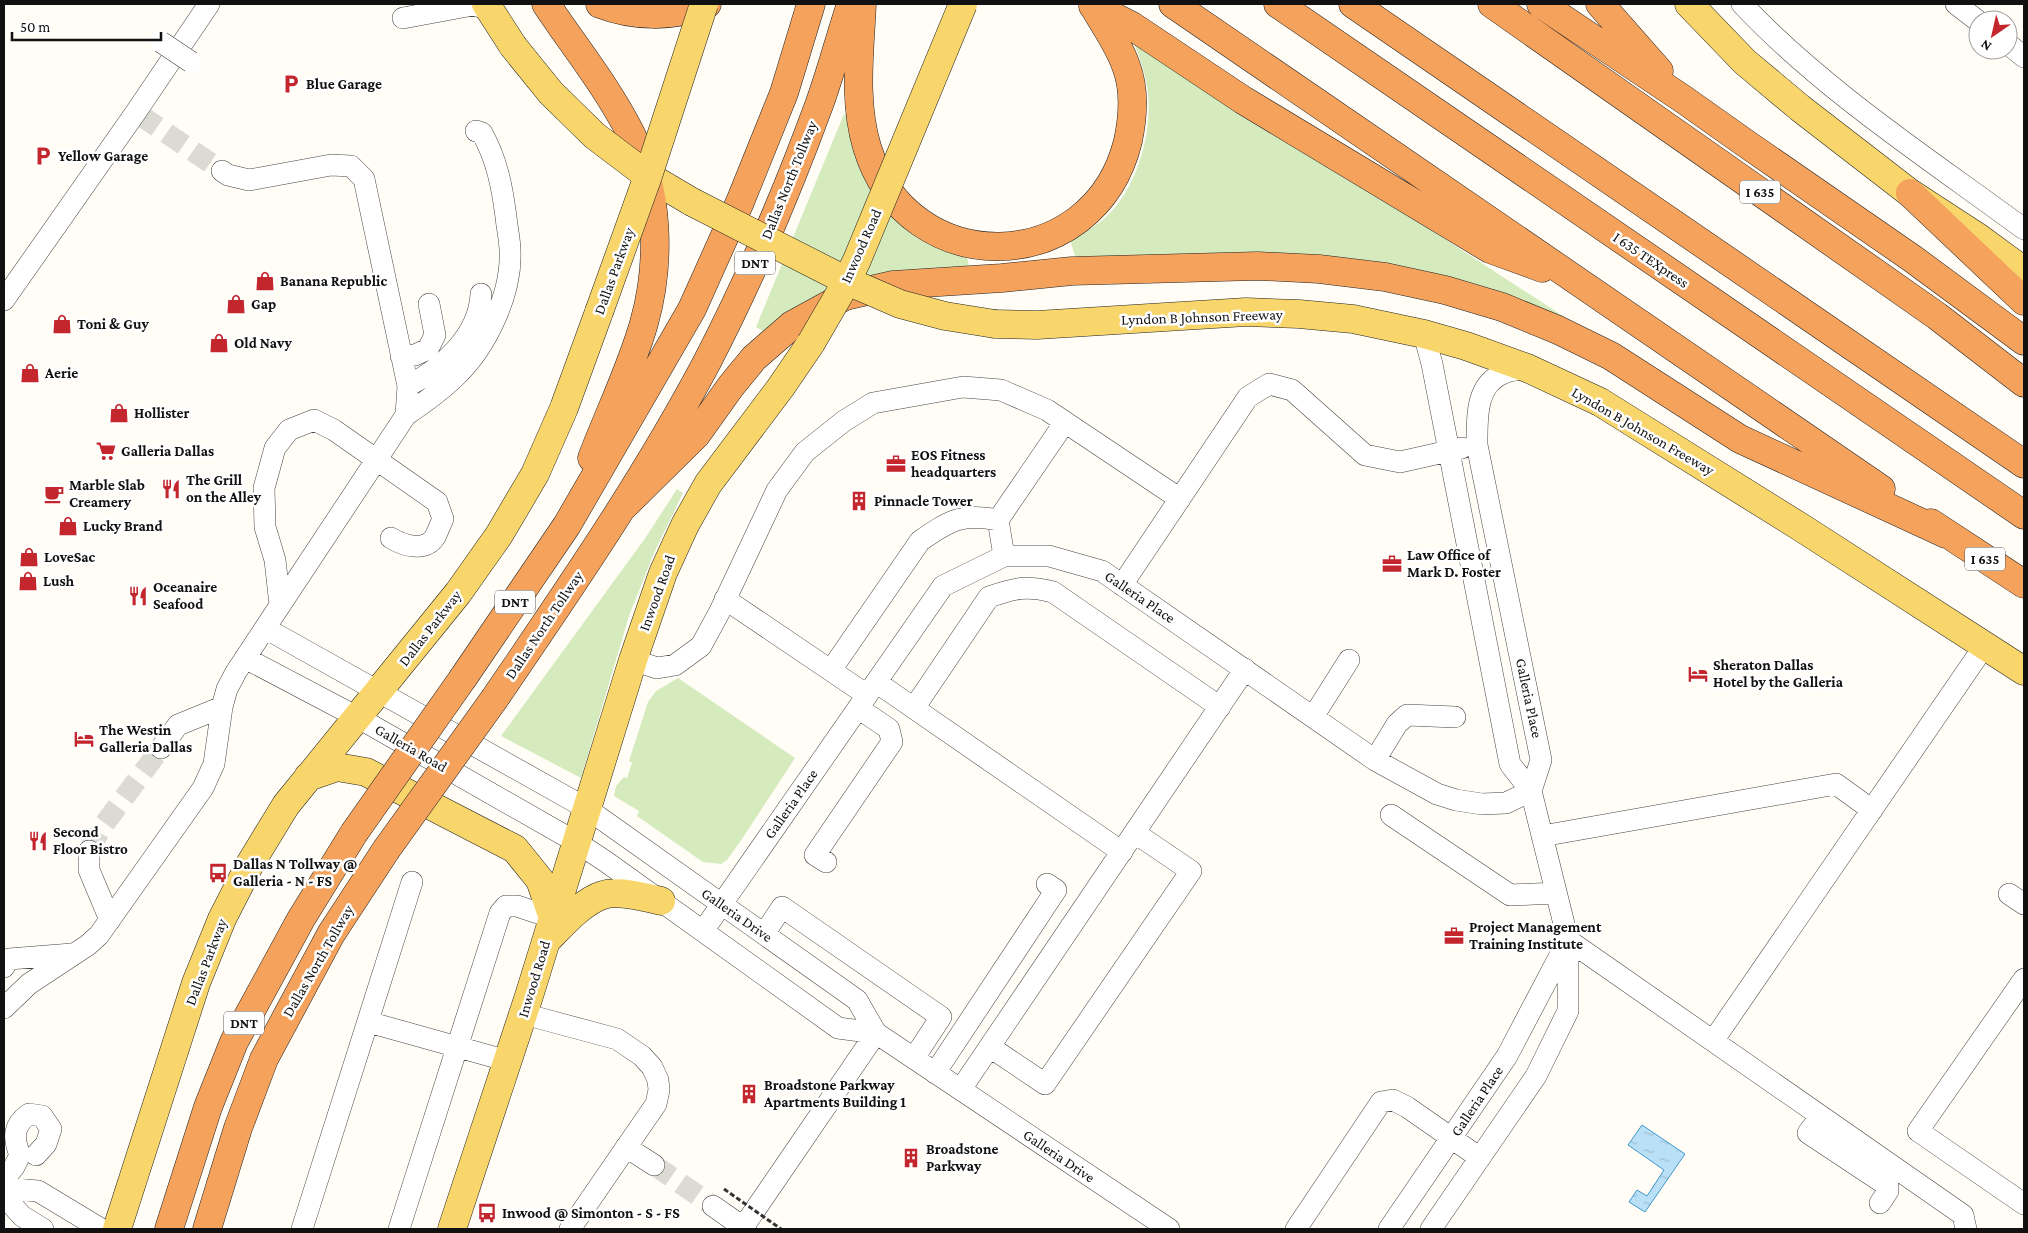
<svg xmlns="http://www.w3.org/2000/svg" width="2028" height="1233" font-family="'Crimson Pro',serif">
	<style>
		.grass { fill: #d5ebbd }
		.water { fill: url(#water-ripples); stroke: #3f96cf }
		.lines { fill: none; stroke-linecap: round; stroke-linejoin: round }
		.minor-tunnel { stroke: #dbdad3; stroke-width: 21; stroke-dasharray: 21 11; stroke-linecap: butt }
		.minor-casing { stroke: #444; stroke-width: 22 }
		.major-casing { stroke: #222; stroke-width: 29 }
		.highway-casing { stroke: #222; stroke-width: 29 }
		.minor { stroke: #fff; stroke-width: 21 }
		.major { stroke: #f9d66b; stroke-width: 28 }
		.highway { stroke: #f5a25d; stroke-width: 28 }
		.minor-bridge-casing { stroke: #444; stroke-width: 22; stroke-linecap: butt }
		.major-bridge-casing { stroke: #222; stroke-width: 29; stroke-linecap: butt }
		.highway-bridge-casing { stroke: #222; stroke-width: 29; stroke-linecap: butt }
		.path-bridge { stroke: #333; stroke-width: 3; stroke-dasharray: 5 2.5; stroke-linecap: butt }
		.minor-bridge { stroke: #fff; stroke-width: 21 }
		.major-bridge { stroke: #f9d66b; stroke-width: 28 }
		.highway-bridge { stroke: #f5a25d; stroke-width: 28 }
		.labels { text-anchor: middle; stroke-width: 5; stroke-linejoin: round; paint-order: stroke }
		.shield { fill: #fff; stroke: #585858; stroke-width: 1 }
		.shield-label { font-size: 14px; font-weight: bold; fill: #111 }
		.poi-label { font-size: 15px; font-weight: bold; fill: #111; stroke: #fff; text-anchor: start }
		.street-label { font-size: 15px; fill: #111; stroke: #fff }
	</style>
	<defs>
		<pattern id="water-ripples" width="26" height="14" patternUnits="userSpaceOnUse" patternTransform="scale(1.25)"><rect width="26" height="14" fill="#b9e0f7"/><path d="M2 4q2-2 4 0t4 0M15 11q2-2 4 0t4 0" fill="none" stroke="#9ebfd3"/></pattern>
	</defs>
	<rect width="100%" height="100%" fill="#fffdf5"/>
	<path class="grass" d="M1132,37L1232,110L1428,228L1566,318L1474,285L1317,255L1209,254L1076,259L1070,240C1080,234 1091,229 1100,222C1137,194 1156,126 1146,81C1143,66 1137,52 1132,37Z
		M844,114L851,116L862,166L967,256L969,267L765,332L756,327Z
		M677,489L683,493L654,553L629,616L581,778L501,736L646,537Z
		M678,678L795,758L742,839L727,860L721,864L703,862L637,816L639,811L614,796L616,786L624,777L627,778L632,763L629,761L648,702L656,691Z"/>
	<path class="water" d="M1642,1125L1685,1154L1645,1212L1629,1202L1637,1190L1647,1196L1664,1170L1628,1145Z"/>
	<g class="lines">
		<path class="minor-tunnel" d="M140,115L222,171
			M89,851L100,830L161,748
			M654,1165L713,1206"/>
		<defs>
			<path id="minor" d="M1742,4C1823,90 1929,159 2024,229
				M1956,4L1978,21
				M403,18L473,5L489,9
				M2008,44L2024,57
				M4,300L136,112L209,4
				M1424,334L1432,364L1510,764L1531,791L1568,940V1011L1536,1076L1431,1229
				M401,356L415,355L428,349L435,335L429,304
				M408,386C442,368 479,336 481,294
				M406,415C424,403 442,390 457,375C487,346 512,293 510,251C510,240 507,228 506,217C502,186 497,160 482,133L476,131
				M1004,556L998,520L1065,422
				M1122,585L1248,397L1269,384L1292,390L1365,455L1400,462L1462,448
				M725,599L867,695
				M280,605L275,560L265,527L264,488L275,448L289,430L314,420L334,430L437,502L443,519C440,525 438,531 435,537C425,552 404,546 391,538
				M265,628L586,808L857,1000L876,1033
				M245,658L357,717L576,842L605,861L838,1028L876,1033L1169,1229
				M633,660L657,668L675,665L701,646L720,611L777,490L805,452L844,421L873,403L963,387L1001,390L1047,410L1180,499
				M831,670L920,541C950,520 962,513 998,520
				M876,682L1122,852
				M914,708L989,597C1015,588 1026,585 1053,592L1220,707
				M1313,717L1349,660
				M161,748L178,725L222,707
				M1375,760L1397,724L1407,715L1455,717
				M1391,815L1510,895L1556,893
				M1542,836L1836,784L1872,810
				M89,851V870L110,920
				M826,862L815,855L892,742L889,729L858,708
				M2009,894L2024,904
				M703,931L943,586L1004,556H1049L1102,571L1375,760L1437,794L1456,800L1482,804L1506,803L1531,791L1541,760L1477,445C1477,419 1475,384 1504,373C1511,370 1520,369 1527,368
				M764,934L782,907L941,1017L914,1058
				M1568,940L1963,1215L1966,1229
				M4,967L9,959L72,954
				M2024,979L1918,1131L2024,1204
				M4,1008L29,984L88,945L99,935L203,788L214,764L222,707L227,689L236,672L406,415L408,386L364,179L351,166L331,165L249,180L228,175L222,171
				M524,1014L617,1039L642,1056L652,1067L658,1080L659,1090L656,1104L570,1229
				M368,1022L508,1061
				M1713,1041L1985,645
				M990,1047L1045,1084L1191,871L1135,833
				M935,1073L1056,890L1047,884
				M961,1089L1245,669
				M1821,1116L1808,1133L1888,1186V1191L1880,1203
				M626,1147L654,1165
				M4,1179L14,1167L20,1155C13,1138 13,1125 29,1114L42,1116L51,1129L46,1144L36,1155
				M4,1188L38,1191L101,1229
				M4,1196L22,1216L43,1229
				M713,1206L746,1229
				M302,1229L412,882
				M399,1229L500,913L506,906H517L553,918
				M742,1229L876,1033
				M1296,1229L1381,1102L1393,1100L1407,1107L1480,1158
				M1389,1229L1507,1056L1567,942"/>
			<path id="major" d="M486,4L513,46
				M1689,4L1745,62L1800,108L1910,193L1979,238L2024,271
				M648,176L692,202
				M995,324L1037,325L1246,312L1299,314L1353,319L1424,334L1466,346L1527,368L1600,402L1802,528L2024,671
				M308,777L337,767L366,772L515,849L540,880L553,918
				M548,939C562,925 583,901 603,895C618,890 645,897 661,901
				M117,1229L196,983L222,919L250,864L286,805L458,593L499,535L535,474L564,408L599,312
				M452,1229L529,996L633,660L663,573L685,525L708,484L781,387L811,343"/>
			<path id="highway" d="M546,4C574,46 608,88 631,134C659,191 661,263 644,323C631,369 609,413 592,458
				M600,4C634,17 672,18 707,4
				M862,4C860,50 853,101 867,147C908,282 1094,279 1128,141C1133,117 1135,89 1126,66C1119,45 1105,26 1094,7
				M1173,4L1881,489
				M1278,4L2024,515
				M1353,4L2024,464
				M1492,4L1937,316L2024,383
				M1541,4L1683,99L1748,145L1913,259L2024,341
				M1600,4L1659,71
				M1093,6L1132,26L1243,100L1490,249L1542,268
				M1910,193L2024,301
				M623,507L696,435L731,386L754,358L792,325L845,296L893,285L1002,278L1072,271L1258,266L1319,269L1385,277L1445,290L1502,307L1558,330L1611,356L1740,439L1946,534
				M1931,523L2024,584
				M463,678L567,525L692,309L740,202L784,93L811,4
				M495,698C570,588 645,479 707,362C750,279 787,192 819,105C831,72 840,37 851,4
				M169,1229L208,1107L234,1042L301,919L354,833
				M207,1229L238,1128L264,1059L331,934L386,850"/>
		</defs>
		<use href="#minor" class="minor-casing"/>
		<use href="#major" class="major-casing"/>
		<use href="#highway" class="highway-casing"/>
		<use href="#minor" class="minor"/>
		<use href="#major" class="major"/>
		<use href="#highway" class="highway"/>
		<defs>
			<path id="minor-bridge" d="M161,42L191,62"/>
			<path id="major-bridge" d="M513,46L551,93L595,136L648,176
				M692,202L847,281L900,304L945,316L995,324
				M599,312L648,176L704,4
				M811,343L847,281L857,260L963,4"/>
			<path id="highway-bridge" d="M354,833L463,678
				M386,850L495,698"/>
		</defs>
		<use href="#minor-bridge" class="minor-bridge-casing"/>
		<use href="#major-bridge" class="major-bridge-casing"/>
		<use href="#highway-bridge" class="highway-bridge-casing"/>
		<path class="path-bridge" d="M724,1189L781,1229"/>
		<use href="#minor-bridge" class="minor-bridge"/>
		<use href="#major-bridge" class="major-bridge"/>
		<use href="#highway-bridge" class="highway-bridge"/>
	</g>
	<defs>
		<symbol id="parking-bare" viewBox="-9 -9 18 18"><path d="M-3.5-5.5H1a3.5 3.5 0 0 1 0 7H-1V5.5H-3.5ZM-1-3.4V-.6H.8a1.4 1.4 0 0 0 0-2.8Z" fill="#c4262e" stroke="#fff" stroke-width="2.5" paint-order="stroke"/></symbol>
		<symbol id="shop-bare" viewBox="-9 -9 18 18"><path d="M-5-2.5h2.3a2.7 3.5 0 0 1 5.4 0H5L5.5 6h-11ZM-1.5-2.5h3a1.5 2.3 0 0 0-3 0Z" fill="#c4262e" stroke="#fff" stroke-width="2.5" paint-order="stroke"/></symbol>
		<symbol id="supermarket-bare" viewBox="-9 -9 18 18"><path d="M-6-5.5h2.5l.6 2H6L4.5 2H-2.5L-4.4-4H-6ZM-1.5 3.2a1.3 1.3 0 1 0 .1 0ZM3 3.2a1.3 1.3 0 1 0 .1 0Z" fill="#c4262e" stroke="#fff" stroke-width="2.5" paint-order="stroke"/></symbol>
		<symbol id="office-bare" viewBox="-9 -9 18 18"><path d="M-6-3h4V-5.5h4V-3h4V5H-6ZM-1-4.5V-3h2v-1.5ZM-6 0V1H6V0Z" fill="#c4262e" stroke="#fff" stroke-width="2.5" paint-order="stroke"/></symbol>
		<symbol id="restaurant-bare" viewBox="-9 -9 18 18"><path d="M-5-6h1v4h1v-4h1v4h1v-4h1v5L-1.5 .5V6h-2V.5L-5-1ZM5-6V6H3V1.5H1.5Q1.5-4 5-6Z" fill="#c4262e" stroke="#fff" stroke-width="2.5" paint-order="stroke"/></symbol>
		<symbol id="cafe-bare" viewBox="-9 -9 18 18"><path d="M-5.5-4.5H6V0H3Q3 3.5 0 3.5H-2.5Q-5.5 3.5-5.5 0ZM3-3.2v2h1.7v-2ZM-6 4.5H4V6H-6Z" fill="#c4262e" stroke="#fff" stroke-width="2.5" paint-order="stroke"/></symbol>
		<symbol id="building-bare" viewBox="-9 -9 18 18"><path d="M-4-6H4V6H1V3H-1V6H-4ZM-2.5-4.3h1.7v1.8h-1.7ZM.8-4.3h1.7v1.8H.8ZM-2.5-1h1.7V.8h-1.7ZM.8-1h1.7V.8H.8Z" fill="#c4262e" stroke="#fff" stroke-width="2.5" paint-order="stroke"/></symbol>
		<symbol id="hotel-bare" viewBox="-9 -9 18 18"><path d="M-6-4.5h1.5V1H6V5H4.5V3h-9V5H-6ZM-4 0a1.8 1.8 0 1 1 3.6 0ZM.5 0V-2.5h3Q6-2.5 6 0Z" fill="#c4262e" stroke="#fff" stroke-width="2.5" paint-order="stroke"/></symbol>
		<symbol id="bus-bare" viewBox="-9 -9 18 18"><path d="M-5-6H5V4H4V6H2V4H-2V6H-4V4H-5ZM-3.5-4V0h7V-4ZM-3.5 1.2v1.5H-2V1.2ZM2 1.2v1.5H3.5V1.2Z" fill="#c4262e" stroke="#fff" stroke-width="2.5" paint-order="stroke"/></symbol>
	</defs>
	<g fill-rule="evenodd">
		<use href="#parking-bare" x="277" y="70" width="28" height="28"/>
		<use href="#parking-bare" x="29" y="142" width="28" height="28"/>
		<use href="#shop-bare" x="251" y="267" width="28" height="28"/>
		<use href="#shop-bare" x="222" y="290" width="28" height="28"/>
		<use href="#shop-bare" x="48" y="310" width="28" height="28"/>
		<use href="#shop-bare" x="205" y="329" width="28" height="28"/>
		<use href="#shop-bare" x="16" y="359" width="28" height="28"/>
		<use href="#shop-bare" x="105" y="399" width="28" height="28"/>
		<use href="#supermarket-bare" x="92" y="437" width="28" height="28"/>
		<use href="#office-bare" x="882" y="450" width="28" height="28"/>
		<use href="#restaurant-bare" x="157" y="475" width="28" height="28"/>
		<use href="#cafe-bare" x="40" y="480" width="28" height="28"/>
		<use href="#building-bare" x="845" y="487" width="28" height="28"/>
		<use href="#shop-bare" x="54" y="512" width="28" height="28"/>
		<use href="#shop-bare" x="15" y="543" width="28" height="28"/>
		<use href="#office-bare" x="1378" y="550" width="28" height="28"/>
		<use href="#shop-bare" x="14" y="567" width="28" height="28"/>
		<use href="#restaurant-bare" x="124" y="582" width="28" height="28"/>
		<use href="#hotel-bare" x="1684" y="660" width="28" height="28"/>
		<use href="#hotel-bare" x="70" y="725" width="28" height="28"/>
		<use href="#restaurant-bare" x="24" y="827" width="28" height="28"/>
		<use href="#bus-bare" x="204" y="859" width="28" height="28"/>
		<use href="#office-bare" x="1440" y="922" width="28" height="28"/>
		<use href="#building-bare" x="735" y="1080" width="28" height="28"/>
		<use href="#building-bare" x="897" y="1144" width="28" height="28"/>
		<use href="#bus-bare" x="473" y="1199" width="28" height="28"/>
	</g>
	<g class="labels">
		<g class="shield">
			<rect x="1740" y="180.5" width="40" height="23" rx="4"/>
			<rect x="735" y="251.5" width="40" height="23" rx="4"/>
			<rect x="1965" y="547.5" width="40" height="23" rx="4"/>
			<rect x="495" y="590.5" width="40" height="23" rx="4"/>
			<rect x="224" y="1011.5" width="40" height="23" rx="4"/>
		</g>
		<g class="shield-label">
			<text x="1760" y="197">I 635</text>
			<text x="755" y="268">DNT</text>
			<text x="1985" y="564">I 635</text>
			<text x="515" y="607">DNT</text>
			<text x="244" y="1028">DNT</text>
		</g>
		<g class="poi-label">
			<text x="306" y="89">Blue Garage</text>
			<text x="58" y="161">Yellow Garage</text>
			<text x="280" y="286">Banana Republic</text>
			<text x="251" y="309">Gap</text>
			<text x="77" y="329">Toni &amp; Guy</text>
			<text x="234" y="348">Old Navy</text>
			<text x="45" y="378">Aerie</text>
			<text x="134" y="418">Hollister</text>
			<text x="121" y="456">Galleria Dallas</text>
			<text x="911" y="460">EOS Fitness<tspan x="911" dy="17">headquarters</tspan></text>
			<text x="186" y="485">The Grill<tspan x="186" dy="17">on the Alley</tspan></text>
			<text x="69" y="490">Marble Slab<tspan x="69" dy="17">Creamery</tspan></text>
			<text x="874" y="506">Pinnacle Tower</text>
			<text x="83" y="531">Lucky Brand</text>
			<text x="1407" y="560">Law Office of<tspan x="1407" dy="17">Mark D. Foster</tspan></text>
			<text x="44" y="562">LoveSac</text>
			<text x="43" y="586">Lush</text>
			<text x="153" y="592">Oceanaire<tspan x="153" dy="17">Seafood</tspan></text>
			<text x="1713" y="670">Sheraton Dallas<tspan x="1713" dy="17">Hotel by the Galleria</tspan></text>
			<text x="99" y="735">The Westin<tspan x="99" dy="17">Galleria Dallas</tspan></text>
			<text x="53" y="837">Second<tspan x="53" dy="17">Floor Bistro</tspan></text>
			<text x="233" y="869">Dallas N Tollway @<tspan x="233" dy="17">Galleria - N - FS</tspan></text>
			<text x="1469" y="932">Project Management<tspan x="1469" dy="17">Training Institute</tspan></text>
			<text x="764" y="1090">Broadstone Parkway<tspan x="764" dy="17">Apartments Building 1</tspan></text>
			<text x="926" y="1154">Broadstone<tspan x="926" dy="17">Parkway</tspan></text>
			<text x="502" y="1218">Inwood @ Simonton - S - FS</text>
		</g>
		<g class="street-label">
			<text transform="translate(789 180) rotate(-68)" y="5">Dallas North Tollway</text>
			<text transform="translate(861 246) rotate(-66)" y="5">Inwood Road</text>
			<text transform="translate(1651 260) rotate(34)" y="5">I 635 TEXpress</text>
			<text transform="translate(614 271) rotate(-70)" y="5">Dallas Parkway</text>
			<text transform="translate(1202 317) rotate(-2)" y="5">Lyndon B Johnson Freeway</text>
			<text transform="translate(1643 431) rotate(30)" y="5">Lyndon B Johnson Freeway</text>
			<text transform="translate(657 593) rotate(-70)" y="5">Inwood Road</text>
			<text transform="translate(1140 597) rotate(34)" y="5">Galleria Place</text>
			<text transform="translate(544 625) rotate(-56)" y="5">Dallas North Tollway</text>
			<text transform="translate(430 628) rotate(-52)" y="5">Dallas Parkway</text>
			<text transform="translate(1529 698) rotate(78)" y="5">Galleria Place</text>
			<text transform="translate(411 748) rotate(30)" y="5">Galleria Road</text>
			<text transform="translate(791 804) rotate(-55)" y="5">Galleria Place</text>
			<text transform="translate(737 915) rotate(35)" y="5">Galleria Drive</text>
			<text transform="translate(318 961) rotate(-60)" y="5">Dallas North Tollway</text>
			<text transform="translate(206 962) rotate(-69)" y="5">Dallas Parkway</text>
			<text transform="translate(534 979) rotate(-73)" y="5">Inwood Road</text>
			<text transform="translate(1477 1101) rotate(-56)" y="5">Galleria Place</text>
			<text transform="translate(1059 1156) rotate(34)" y="5">Galleria Drive</text>
		</g>
	</g>
	<rect width="2028" height="1233" fill="none" stroke="#111111" stroke-width="10"/>
	<g transform="translate(1993 35) rotate(214)"><circle r="24" fill="#ffffff" stroke="#a0a0a0"/>
	<path d="M0-4L9 19L0 12L-9 19Z" fill="#c4262e"/>
	<text y="-8" font-size="14" font-weight="bold" text-anchor="middle" fill="#111111">N</text>
	</g>
	<path d="M12 32v8h149v-8" fill="none" stroke="#111111" stroke-width="2.5"/>
	<text x="20" y="32" font-size="15" fill="#111111" stroke="#ffffff" stroke-width="4" paint-order="stroke">50 m</text>
</svg>
